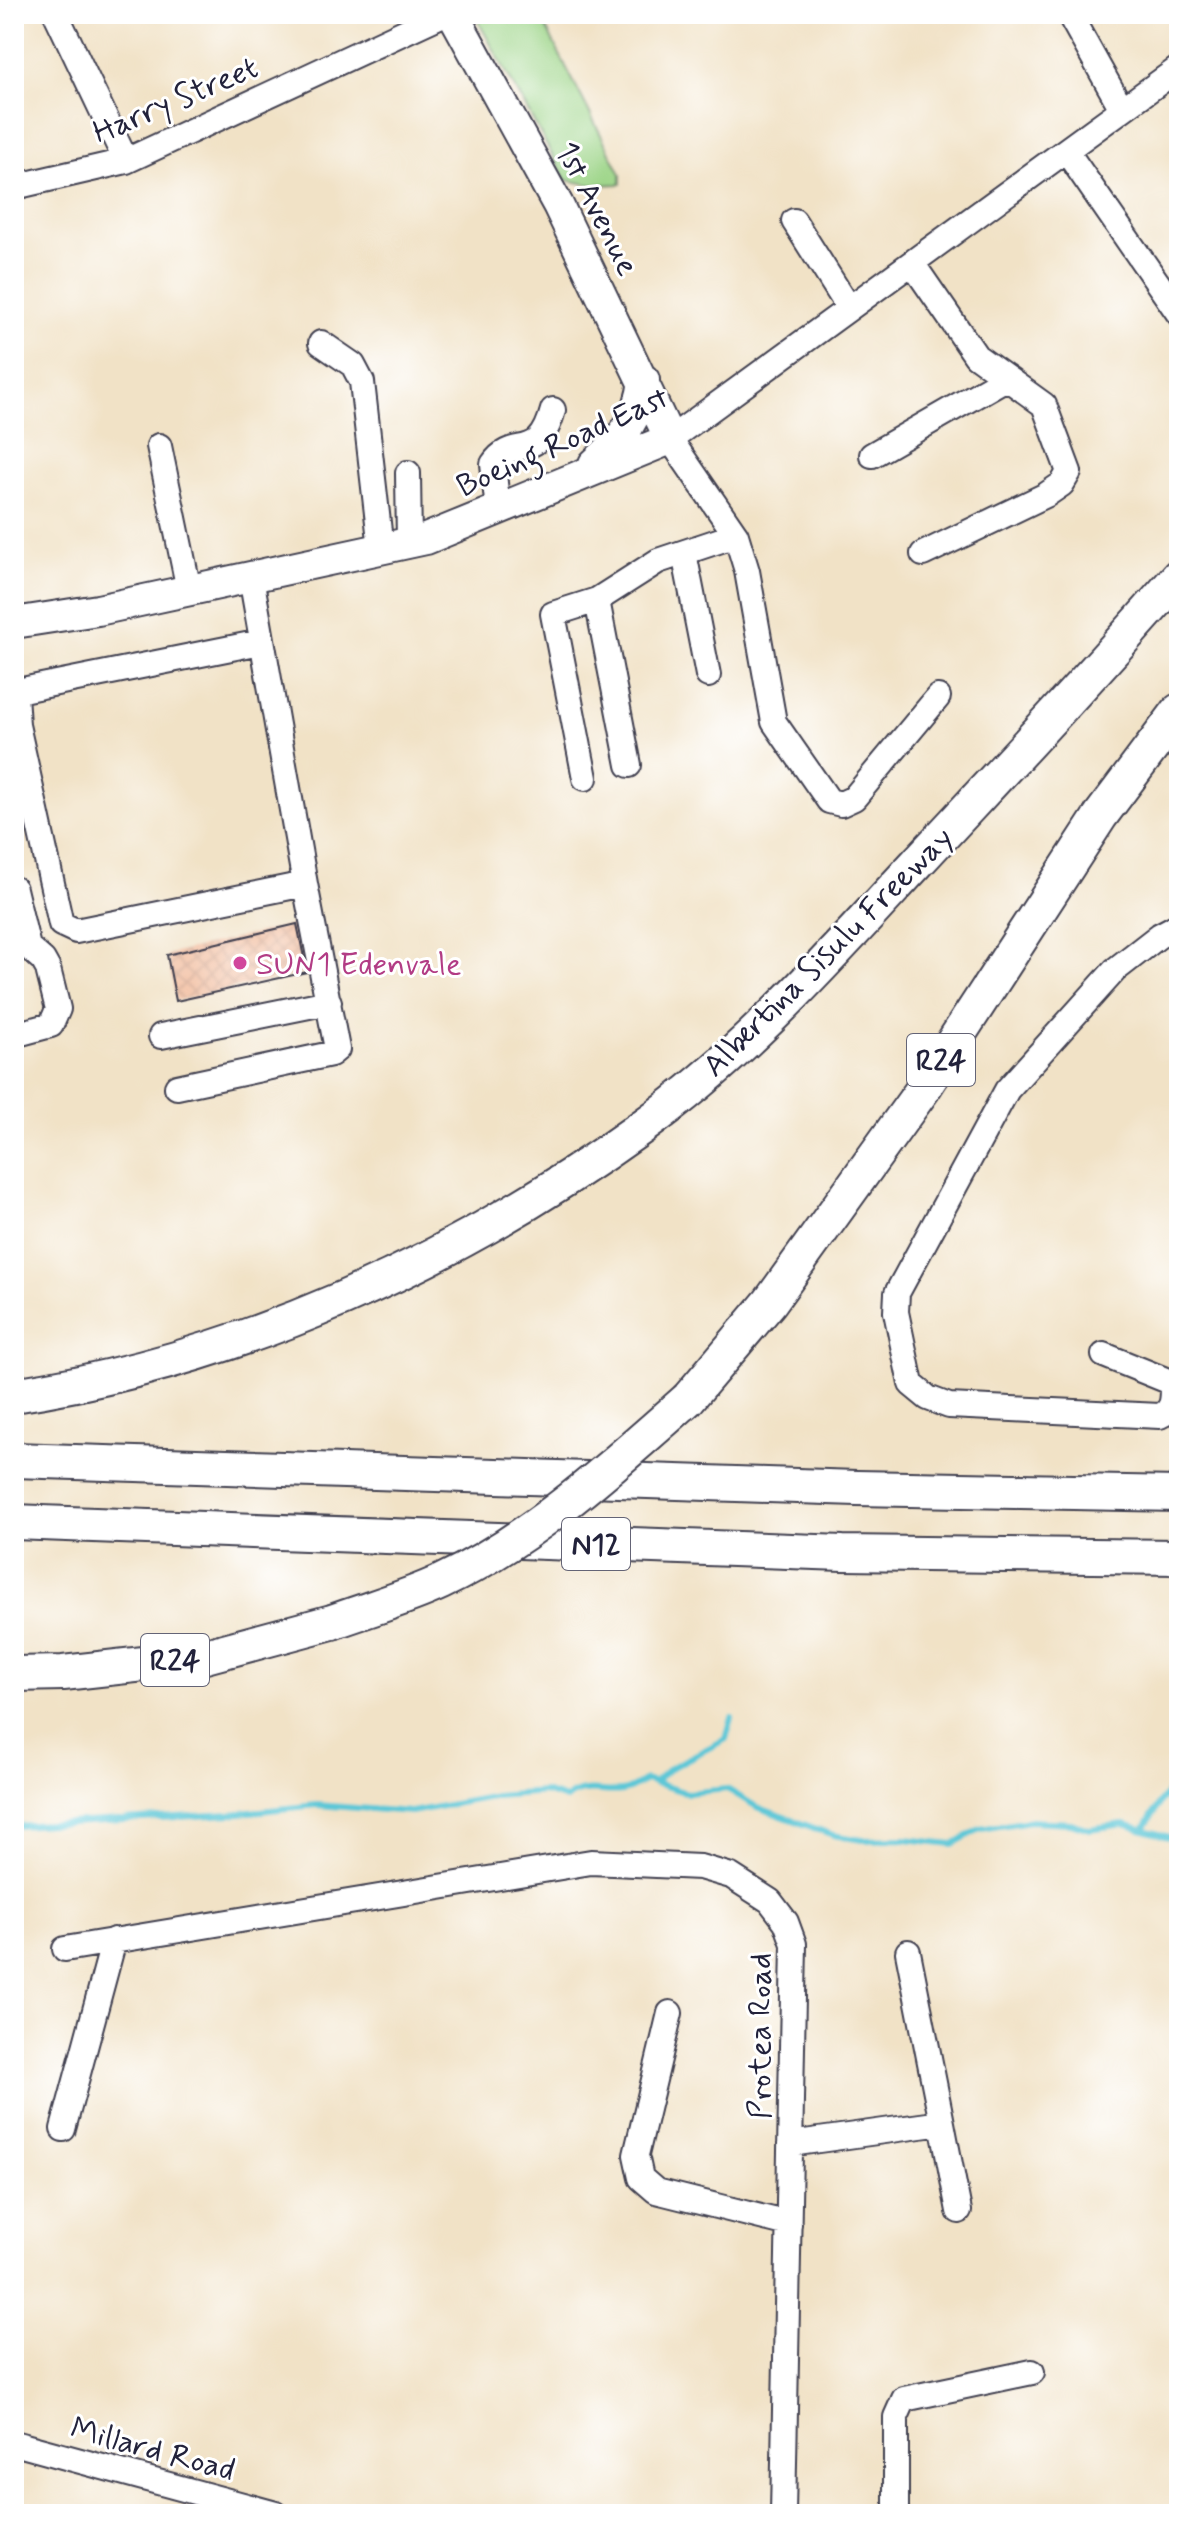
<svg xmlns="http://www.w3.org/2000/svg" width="1193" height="2528" font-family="Mynerve,sans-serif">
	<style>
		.green { fill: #9bd486; stroke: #5e7b60; stroke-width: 2 }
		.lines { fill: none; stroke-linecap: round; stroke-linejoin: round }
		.stream { stroke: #5dc7d7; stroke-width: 6 }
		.building { fill: url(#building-cross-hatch) }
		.minor-casing { stroke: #413f50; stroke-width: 28 }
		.major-casing { stroke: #413f50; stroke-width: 34 }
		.highway-casing { stroke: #413f50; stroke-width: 38 }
		.minor { stroke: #fff; stroke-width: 24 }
		.major { stroke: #fff; stroke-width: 30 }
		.highway { stroke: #fff; stroke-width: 34 }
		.highway-bridge-casing { stroke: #413f50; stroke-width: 38; stroke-linecap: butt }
		.highway-bridge { stroke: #fff; stroke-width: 34 }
		.hotel-dot { fill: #d1479c; stroke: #fff; stroke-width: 3 }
		.labels { text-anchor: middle; stroke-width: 6; stroke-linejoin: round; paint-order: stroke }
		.shield { fill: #fff; stroke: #646476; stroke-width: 2 }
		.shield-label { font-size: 30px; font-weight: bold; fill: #22223b }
		.street-label { font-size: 32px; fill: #22223b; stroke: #fff }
		.hotel-label { font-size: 32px; fill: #b23c85; stroke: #fff; text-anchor: start }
	</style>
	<defs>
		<pattern id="building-cross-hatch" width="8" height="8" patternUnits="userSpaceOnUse" patternTransform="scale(2)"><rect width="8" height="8" fill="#f0b491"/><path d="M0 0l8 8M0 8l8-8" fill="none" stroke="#ce9a7e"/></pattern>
	</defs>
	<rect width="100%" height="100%" fill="#fff"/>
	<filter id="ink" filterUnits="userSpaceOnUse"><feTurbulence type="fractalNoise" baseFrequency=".0125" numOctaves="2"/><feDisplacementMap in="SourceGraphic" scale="16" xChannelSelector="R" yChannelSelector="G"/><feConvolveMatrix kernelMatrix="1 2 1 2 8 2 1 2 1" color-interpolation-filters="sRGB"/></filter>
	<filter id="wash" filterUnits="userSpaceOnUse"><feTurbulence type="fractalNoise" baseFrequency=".006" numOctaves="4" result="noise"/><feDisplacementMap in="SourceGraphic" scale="32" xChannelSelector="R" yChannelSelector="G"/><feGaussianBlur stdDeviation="1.8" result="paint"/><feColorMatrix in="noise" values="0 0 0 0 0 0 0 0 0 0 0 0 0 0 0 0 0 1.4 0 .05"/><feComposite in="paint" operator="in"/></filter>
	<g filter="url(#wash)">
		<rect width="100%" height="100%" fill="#f1e2c6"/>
		<path class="green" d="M474,14H539L621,174V184L592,185L566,180Z"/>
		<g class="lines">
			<path class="stream" d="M654,1783L670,1768L726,1739L732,1718
				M14,1826L231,1814L317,1805L411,1812L496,1796L544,1792L566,1799C585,1784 601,1794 622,1791C630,1790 639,1784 645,1780L687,1793L727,1789L757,1807L833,1835L862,1840L905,1839L953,1844L980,1829L1030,1821L1071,1823L1089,1829L1124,1824L1179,1840
				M1145,1827L1179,1773"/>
		</g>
		<g id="blocks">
			<path class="building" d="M297,924L307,972L176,1001L167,955Z"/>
		</g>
	</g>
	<g filter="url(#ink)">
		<use href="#blocks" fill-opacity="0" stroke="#413f50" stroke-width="2"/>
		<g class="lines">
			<defs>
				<path id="minor" d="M56,14L126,161
					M1069,14L1122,109
					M1067,152L1179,314
					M14,187L126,161L443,14
					M794,221L849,308
					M912,263L976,356L1044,405L1069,472L1062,484L1046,495L923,554
					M321,343L353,365L362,382L381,549
					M159,446L189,590
					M872,455L1006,378
					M408,473L409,543
					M498,511L493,464C514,433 538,466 553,410
					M684,553L708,675
					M251,577L305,884L76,931L61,924L17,725L15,694L22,690L261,642
					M597,600L629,765
					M938,697L854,798L841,804L829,801L774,722L747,571L736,535L670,439L1179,68
					M585,778L553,614L597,600L658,561L736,535
					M14,889L28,947L43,960L48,969L58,1009L51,1025L14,1035
					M161,1036L329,1002
					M177,1087L331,1054L337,1049L305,884
					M1104,1355L1173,1383C1173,1398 1174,1410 1160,1416L949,1406L928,1398L911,1384L896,1312L897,1293L1007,1090L1115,970L1160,935L1179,925
					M65,1949L591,1862L700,1867L731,1876L770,1901L786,1922L794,1944L783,2514
					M670,2013L636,2155L641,2178L656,2191L789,2224
					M942,2123L959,2211
					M63,2129L114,1940
					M790,2144L942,2123L908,1952
					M14,2443L276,2514
					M896,2514V2417L904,2399L1032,2372"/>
				<path id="major" d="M594,464C622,439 640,418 644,380
					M14,623L98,610L426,539L670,439L558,205L453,14"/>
				<path id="highway" d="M14,1395C242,1360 456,1261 642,1127C745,1054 831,956 917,863C1005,768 1094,674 1179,576
					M688,1399L770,1302L921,1092L1101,815L1179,711
					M14,1460L857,1488L1179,1494
					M14,1522L843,1553L1179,1557
					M14,1674L63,1673L198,1658L332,1622"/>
			</defs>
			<use href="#minor" class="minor-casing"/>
			<use href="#major" class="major-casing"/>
			<use href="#highway" class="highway-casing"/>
			<use href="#minor" class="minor"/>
			<use href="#major" class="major"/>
			<use href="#highway" class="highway"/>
			<defs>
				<path id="highway-bridge" d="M332,1622C368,1609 407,1598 441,1582C534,1538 612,1466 688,1399"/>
			</defs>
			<use href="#highway-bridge" class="highway-bridge-casing"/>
			<use href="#highway-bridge" class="highway-bridge"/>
		</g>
	</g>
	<circle class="hotel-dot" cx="240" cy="963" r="8"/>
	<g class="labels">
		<g class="shield">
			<rect x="907" y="1034" width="68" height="52" rx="6"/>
			<rect x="562" y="1518" width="68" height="52" rx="6"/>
			<rect x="141" y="1634" width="68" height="52" rx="6"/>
		</g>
		<g class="shield-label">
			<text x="941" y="1070">R24</text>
			<text x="596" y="1554">N12</text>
			<text x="175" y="1670">R24</text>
		</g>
		<g class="street-label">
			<text transform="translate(175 99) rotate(-23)" y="11">Harry Street</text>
			<text transform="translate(598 208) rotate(63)" y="11">1st Avenue</text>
			<text transform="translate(562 441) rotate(-24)" y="11">Boeing Road East</text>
			<text transform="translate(827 951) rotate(-45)" y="11">Albertina Sisulu Freeway</text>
			<text transform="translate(759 2036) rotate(-90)" y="11">Protea Road</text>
			<text transform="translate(153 2448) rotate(15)" y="11">Millard Road</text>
		</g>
		<g class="hotel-label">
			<text x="256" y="974">SUN1 Edenvale</text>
		</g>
	</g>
	<rect width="1193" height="2528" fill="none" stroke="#fff" stroke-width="48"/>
</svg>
